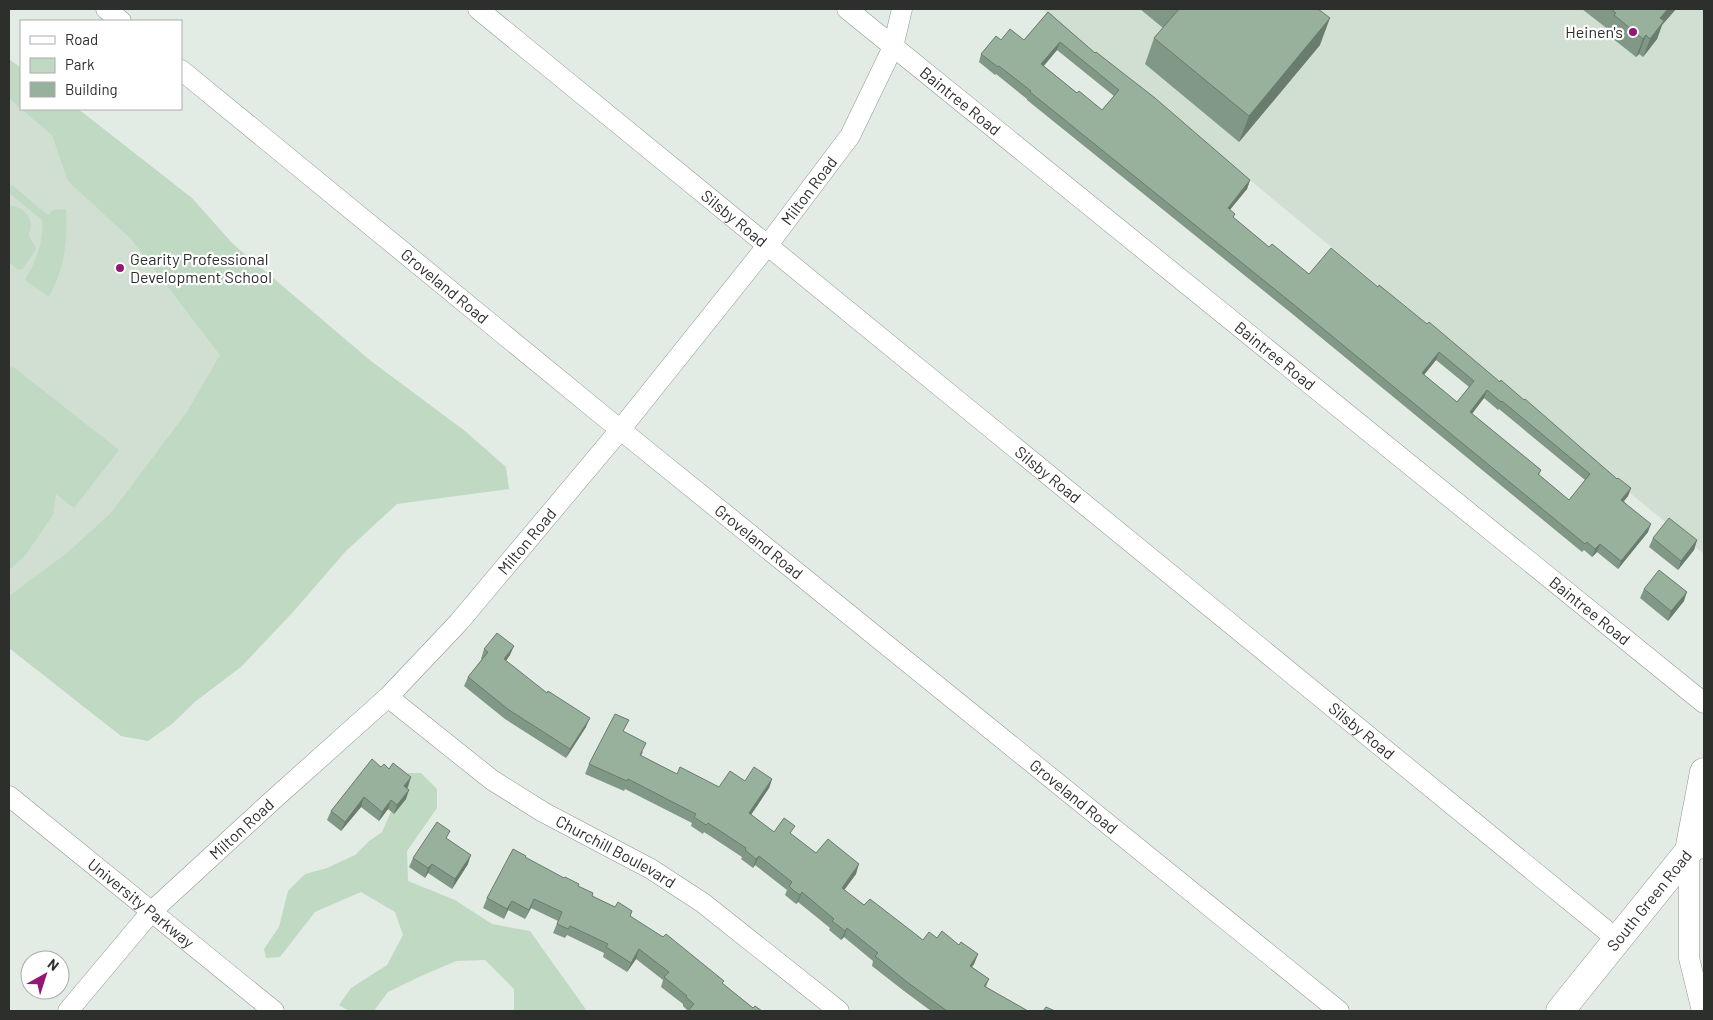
<svg xmlns="http://www.w3.org/2000/svg" width="1713" height="1020" font-family="Barlow,sans-serif">
	<style>
		.built { fill: #d0dfd2 }
		.green { fill: #bfd9c3 }
		.lines { fill: none; stroke-linecap: round; stroke-linejoin: round }
		.street-casing { stroke: #8f9790; stroke-width: 21 }
		.secondary-casing { stroke: #8f9790; stroke-width: 29 }
		.street { stroke: #fff; stroke-width: 20 }
		.secondary { stroke: #fff; stroke-width: 28 }
		.wall { fill: #829886; fill-rule: evenodd }
		.shaded-wall { fill: #6a7c6d }
		.building { fill: #97b19c; stroke: #6a7c6d; fill-rule: evenodd }
		.poi-dot { fill: #931874; stroke: #fff; stroke-width: 2 }
		.labels { text-anchor: middle; stroke-width: 4.5; stroke-linejoin: round; paint-order: stroke }
		.poi-label { font-size: 16px; fill: #2c2f2c; stroke: #fff; text-anchor: end }
		.street-label { font-size: 16px; fill: #2c2f2c; stroke: #fff }
	</style>
	<rect width="100%" height="100%" fill="#e3ece4"/>
	<path class="built" d="M1042,9H1704V554Z
		M9,88L21,98V109H34L430,426L9,620Z"/>
	<path class="green" d="M9,59L21,68V109L9,98Z
		M21,109H77L82,112L192,198L233,244L371,361L465,431L506,467L509,489L397,504L346,551L293,612L241,667L196,701L172,724L148,741L121,736L9,648V596L67,553L111,513L187,412L220,355L132,240L68,181L52,135Z
		M12,185L48,215L53,210L66,209C68,240 64,270 49,297L25,280C36,261 44,241 42,220L9,193V190Z
		M9,205C20,206 31,214 31,226C31,229 29,231 29,234C29,239 35,244 36,249L23,269L18,270L9,262Z
		M12,366L119,450L74,508L56,494L53,515L24,557L9,570V371Z
		M408,773H421L437,789V808L407,851L408,881L455,900L492,924L530,931L587,1011H514V989L485,960L456,961L419,977L388,992L374,1011H349L339,1005L351,988L387,965L403,935L395,912L361,892L315,912L280,957L266,958L264,949L279,927L288,891L305,874L327,868L355,855L369,841L382,832Z"/>
	<g class="lines">
		<defs>
			<g id="street">
				<path d="M106,9L121,21"/>
				<path id="s1" d="M478,9L1618,940"/>
				<path id="s2" d="M847,9L1704,703"/>
				<path id="s3" d="M181,70L601,414L1339,1011"/>
				<path id="s4" d="M388,697L492,780L543,812L651,869L703,903L839,1011"/>
				<path id="s5" d="M9,796L274,1011"/>
				<path id="s6" d="M68,1011L151,912L274,799L388,697L459,622L620,430L767,246L850,136L893,47L902,9"/>
				<path d="M1702,1011L1689,958V851L1704,848"/>
			</g>
			<g id="secondary">
				<path id="s7" d="M1560,1011L1689,851L1704,772"/>
			</g>
		</defs>
		<use href="#street" class="street-casing"/>
		<use href="#secondary" class="secondary-casing"/>
		<use href="#street" class="street"/>
		<use href="#secondary" class="secondary"/>
	</g>
	<path class="wall" d="M1140,9H1318L1320,45L1239,142L1145,64L1154,38L1163,28Z
		M1582,9H1676L1662,25L1657,39L1643,57L1639,54L1636,57L1607,34L1609,30Z
		M1048,12L1095,53L1250,180L1247,189L1230,209L1234,218L1269,247L1309,274L1378,287L1617,479L1631,488L1628,496L1624,501L1648,532L1618,569L1597,552L1592,557L1584,550L1582,552L1290,312L1027,100V99L996,74L995,75L979,62L981,54L1001,40H1024ZM1057,50L1114,96L1102,110L1077,93L1044,66ZM1436,360L1469,387L1457,402L1424,375ZM1484,398L1498,410L1499,409L1585,480L1569,500L1539,475L1541,470L1472,414Z
		M1653,538L1697,540L1694,550L1678,570L1649,547Z
		M1644,589L1684,601L1668,621L1640,598Z
		M484,649L510,655L506,661L586,727L566,758L505,719L464,686L468,677L482,659H481Z
		M624,732L643,752L641,756L677,774L719,787L745,781L772,779L769,788L751,815L774,832L792,835L816,853L856,874L844,890L864,905L923,940L937,938L959,945L978,954L974,964L972,967L989,979L986,987L1028,1011H931L904,991L872,966L873,961L844,937L841,940L829,930L830,928L798,902L796,904L791,900L785,895L787,890L755,865L753,868L741,859L742,857L704,832L703,834L691,826L692,823L625,789L624,791L585,774L589,764Z
		M381,767L408,787L407,788L406,799L394,814L388,809L379,821L361,807L341,831L327,820L331,811Z
		M447,839L468,864L452,889L428,873L425,878L409,867L413,858Z
		M526,858L578,886L592,896L615,907L632,911L630,917L723,984L753,1008L762,1011H688L683,1006V1004L661,987L663,980L636,959L627,972L603,957L604,953L567,935L565,938L553,933L558,921L531,908L525,919L508,910L504,919L483,908L487,898Z"/>
	<path class="shaded-wall" d="M1668,9H1676L1662,25L1657,39L1643,57L1650,39L1660,18Z
		M1330,18L1320,45L1239,142L1249,116Z
		M1646,35L1639,54L1636,57L1643,39Z
		M1060,42L1057,50L1038,72L1041,64Z
		M1250,180L1247,189L1225,216L1228,208Z
		M1439,352L1436,360L1419,381L1422,373Z
		M1487,390L1484,398L1467,420L1470,412Z
		M1631,488L1628,496L1618,508L1621,500Z
		M1651,524L1648,532L1618,569L1621,561Z
		M1697,540L1694,550L1678,570L1681,561Z
		M1600,544L1597,552L1592,557L1595,549Z
		M1687,592L1684,601L1668,621L1671,611Z
		M514,646L510,655L500,668L504,659Z
		M590,718L586,727L566,758L570,749Z
		M411,777L408,787L401,795L404,786Z
		M772,779L769,788L746,822L749,813Z
		M409,790L406,799L394,814L397,805Z
		M364,797L361,807L341,831L345,822Z
		M391,800L388,809L379,821L382,812Z
		M471,855L468,864L452,889L455,879Z
		M759,856L755,865L753,868L756,859Z
		M432,864L428,873L425,878L428,868Z
		M859,864L856,874L839,897L842,888Z
		M802,892L798,902L796,904L800,895Z
		M534,899L531,908L525,919L529,910Z
		M512,901L504,919L507,909Z
		M847,928L844,937L841,940L845,931Z
		M639,949L636,959L627,972L631,963Z
		M978,954L974,964L966,975L970,966Z"/>
	<path class="building" d="M1179,9H1318L1330,18L1249,116L1154,38Z
		M1611,9H1668L1660,18L1664,21L1650,39L1646,35L1643,39L1614,15L1616,13Z
		M1048,12L1095,53L1096,52L1155,98L1250,180L1228,208L1235,214L1233,217L1269,247L1272,244L1309,274L1331,248L1378,287L1379,285L1427,324L1429,322L1500,382L1501,380L1524,400L1525,399L1617,479L1618,478L1631,488L1621,500L1651,524L1621,561L1600,544L1595,549L1587,542L1585,544L1293,304L1030,92L1031,91L999,66L998,67L981,54L996,36L1001,40L1010,29L1024,40ZM1060,42L1119,90L1102,110L1079,91L1077,93L1041,64ZM1439,352L1474,381L1457,402L1422,373ZM1487,390L1501,402L1502,401L1590,474L1569,500L1538,474L1541,470L1470,412Z
		M1669,518L1697,540L1681,561L1653,538Z
		M1659,570L1687,592L1671,611L1644,589Z
		M497,633L514,646L504,659L547,693L548,691L590,718L570,749L509,710L468,677L488,652L484,649Z
		M615,714L629,720L623,731L646,743L640,755L677,774L680,767L719,787L730,771L745,781L754,767L772,779L749,813L774,832L784,818L795,826L790,833L816,853L828,839L859,864L842,888L864,905L870,899L923,940L929,932L937,938L942,931L959,945L961,942L978,954L970,966L989,979L984,986L1028,1011H947L907,982L875,956L878,953L847,928L845,931L832,921L834,919L802,892L800,895L794,891L789,886L792,882L759,856L756,859L745,850L746,848L708,823L706,825L694,817L696,814L628,779L627,781L589,764Z
		M372,759L381,767L384,764L389,769L393,763L411,777L404,786L409,790L397,805L391,800L382,812L364,797L345,822L331,811Z
		M437,822L450,831L446,838L471,855L455,879L432,864L428,868L413,858Z
		M513,849L526,856L525,857L564,878L565,877L579,884L578,886L593,893L592,896L615,907L618,902L632,911L630,916L663,937L666,934L724,981L722,983L753,1008L755,1006L762,1011H688L694,1004L686,997L687,996L664,977L669,972L639,949L631,963L606,947L608,944L570,926L568,929L557,924L562,912L534,899L529,910L512,901L507,909L487,898Z
		M1046,1007L1055,1011H1043Z"/>
	<g class="poi-dot">
		<circle cx="1633" cy="32" r="5"/>
		<circle cx="120" cy="268" r="5"/>
	</g>
	<g class="labels">
		<g class="poi-label">
			<text x="1623" y="38">Heinen's</text>
			<text x="130" y="265" text-anchor="start">Gearity Professional<tspan x="130" dy="18">Development School</tspan></text>
		</g>
		<g class="street-label">
			<text dy="6" stroke="none"><textPath href="#s2" startOffset="146">Baintree Road</textPath></text>
			<text dy="6" stroke="none"><textPath href="#s6" startOffset="1108">Milton Road</textPath></text>
			<text dy="6" stroke="none"><textPath href="#s1" startOffset="331">Silsby Road</textPath></text>
			<text dy="6" stroke="none"><textPath href="#s3" startOffset="341">Groveland Road</textPath></text>
			<text dy="6" stroke="none"><textPath href="#s2" startOffset="551">Baintree Road</textPath></text>
			<text dy="6" stroke="none"><textPath href="#s1" startOffset="736">Silsby Road</textPath></text>
			<text dy="6" stroke="none"><textPath href="#s6" startOffset="658">Milton Road</textPath></text>
			<text dy="6" stroke="none"><textPath href="#s3" startOffset="746">Groveland Road</textPath></text>
			<text dy="6" stroke="none"><textPath href="#s2" startOffset="956">Baintree Road</textPath></text>
			<text dy="6" stroke="none"><textPath href="#s1" startOffset="1141">Silsby Road</textPath></text>
			<text dy="6" stroke="none"><textPath href="#s3" startOffset="1151">Groveland Road</textPath></text>
			<text dy="6" stroke="none"><textPath href="#s6" startOffset="252">Milton Road</textPath></text>
			<text dy="6" stroke="none"><textPath href="#s4" startOffset="276">Churchill Boulevard</textPath></text>
			<text dy="6" stroke="none"><textPath href="#s7" startOffset="142">South Green Road</textPath></text>
			<text dy="6" stroke="none"><textPath href="#s5" startOffset="170">University Parkway</textPath></text>
		</g>
	</g>
	<rect width="1713" height="1020" fill="none" stroke="#2c2f2c" stroke-width="20"/>
	<rect x="20" y="20" width="162" height="90" fill="#ffffff" stroke="#abacab"/>
	<rect x="30" y="36" width="25" height="8" fill="#ffffff" stroke="#abacab"/>
	<text x="65" y="45" font-size="15" fill="#2c2f2c">Road</text>
	<rect x="30" y="58" width="25" height="15" fill="#bfd9c3" stroke="#abacab"/>
	<text x="65" y="70" font-size="15" fill="#2c2f2c">Park</text>
	<rect x="30" y="82" width="25" height="15" fill="#97b19c" stroke="#abacab"/>
	<text x="65" y="95" font-size="15" fill="#2c2f2c">Building</text>
	<g transform="translate(45 975) rotate(39)"><circle r="24" fill="#ffffff" stroke="#abacab"/>
	<path d="M0-4L9 19L0 12L-9 19Z" fill="#931874"/>
	<text y="-8" font-size="14" font-weight="bold" text-anchor="middle" fill="#2c2f2c">N</text>
	</g>
</svg>
